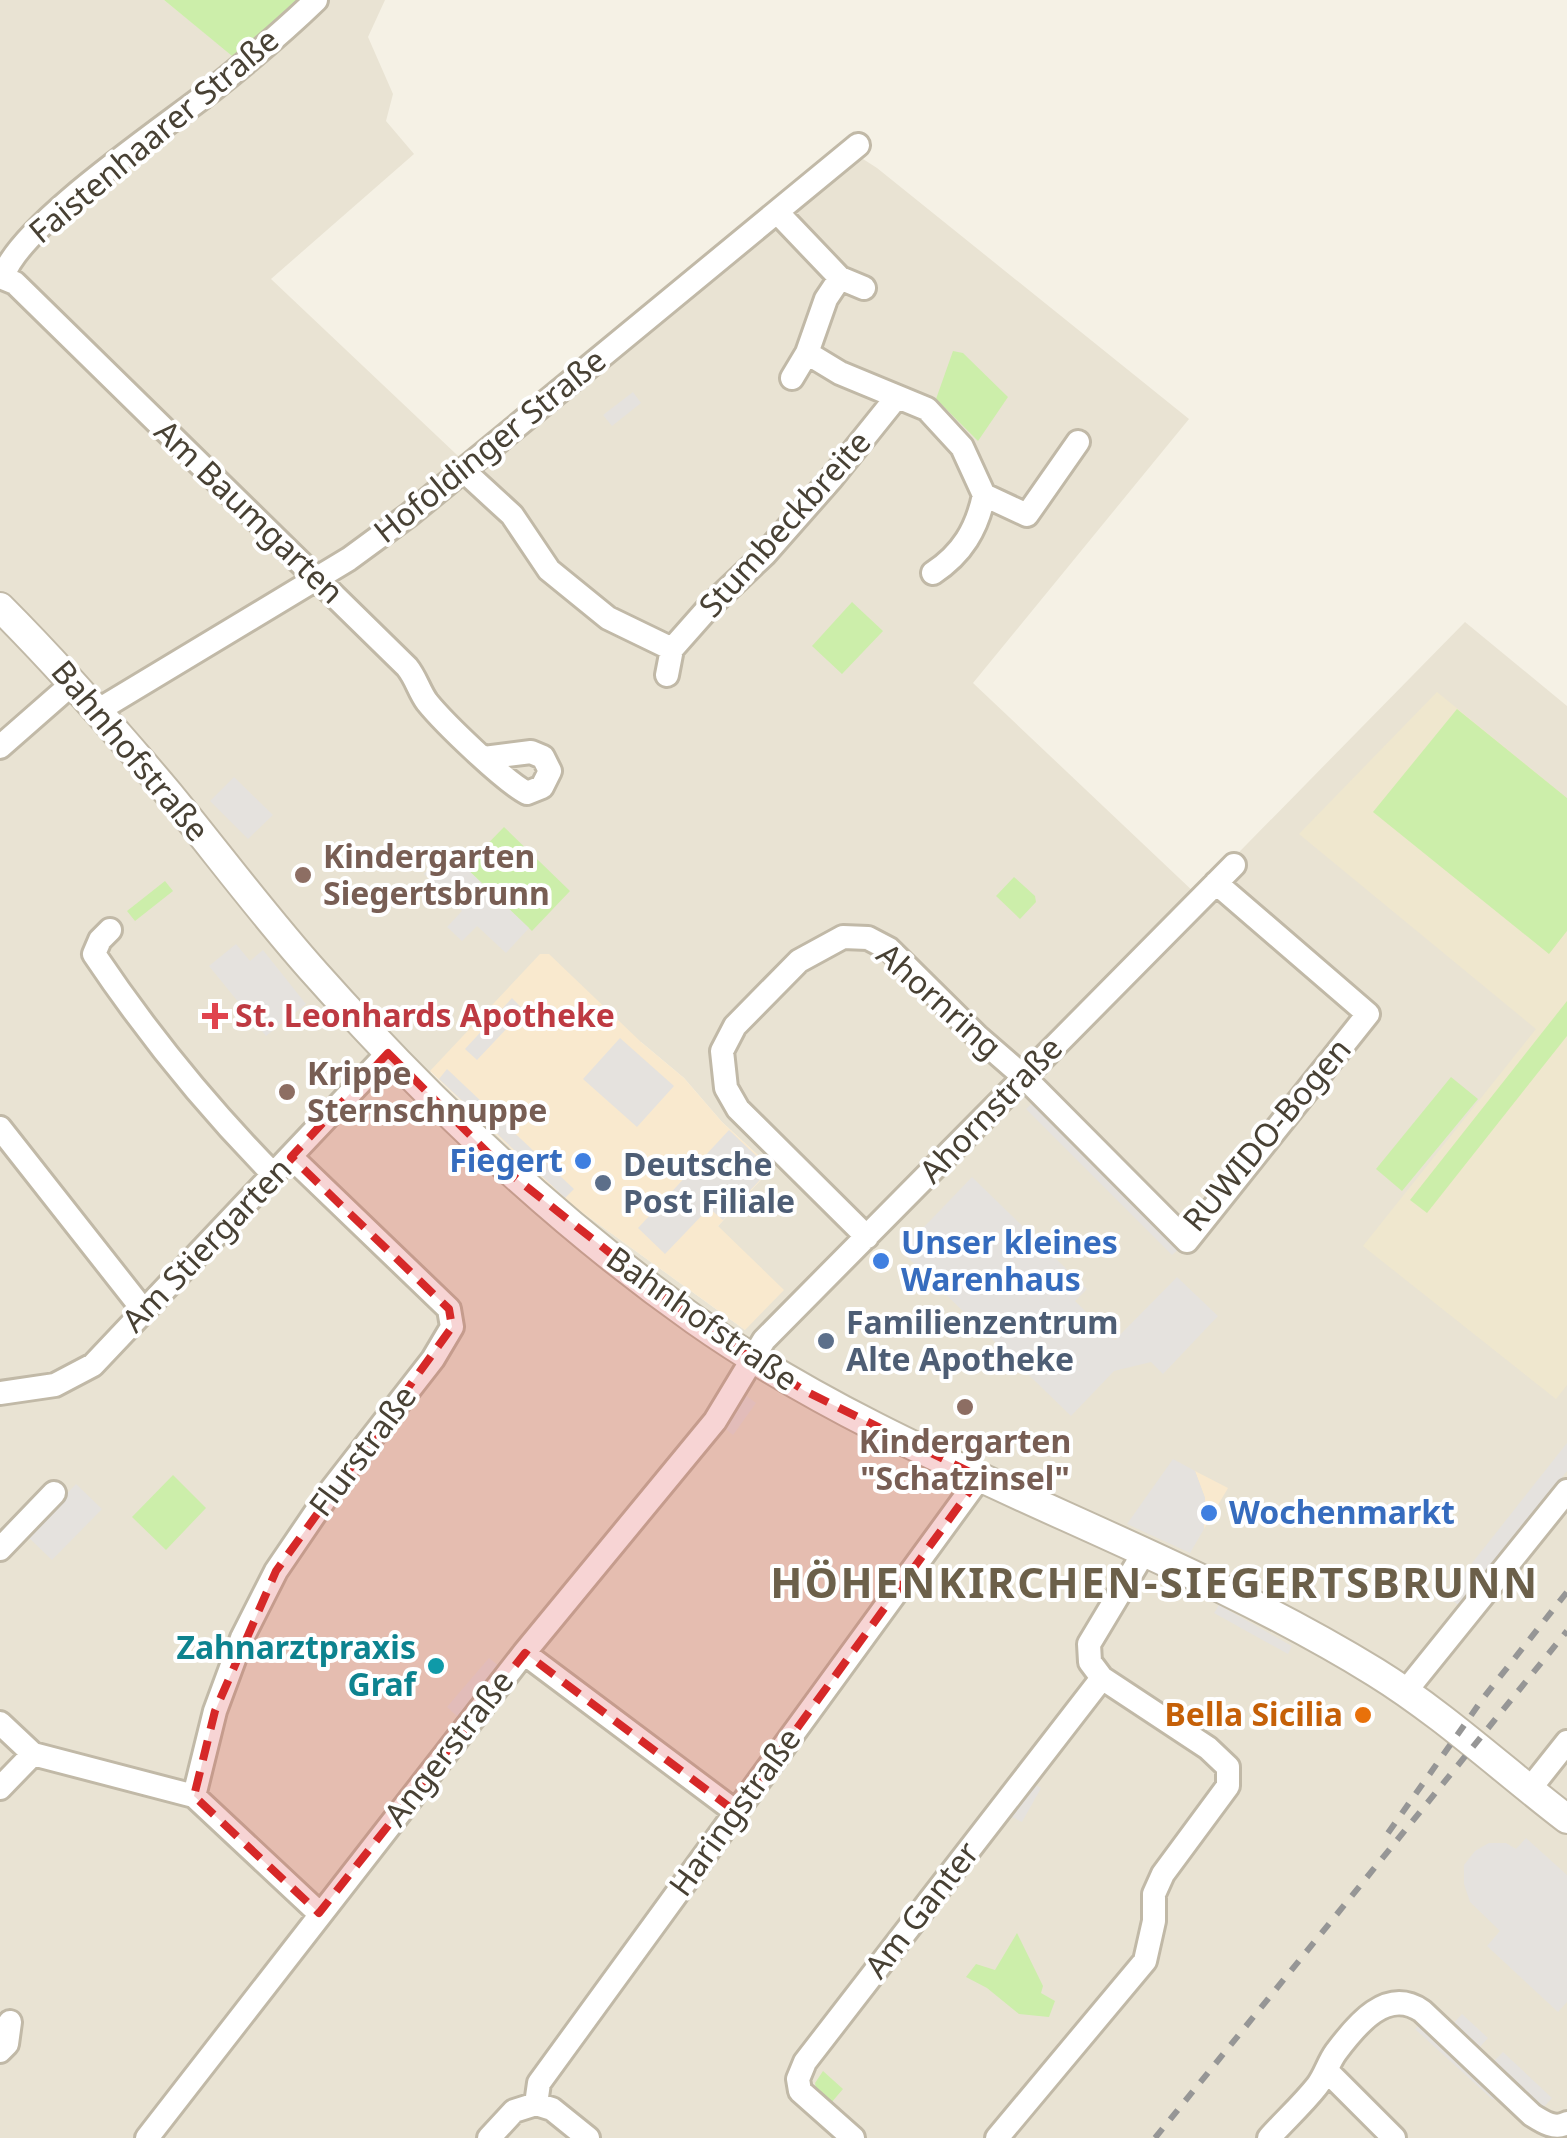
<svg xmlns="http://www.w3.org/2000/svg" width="1567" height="2138" font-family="'Noto Sans',sans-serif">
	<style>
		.residential { fill: #e9e3d3; fill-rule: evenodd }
		.commercial { fill: #f9e9ce }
		.education { fill: #efe7ce }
		.green { fill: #cea }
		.parking { fill: #e5e2de }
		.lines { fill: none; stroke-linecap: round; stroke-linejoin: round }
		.minor-casing { stroke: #c1b9a7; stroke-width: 28 }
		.tertiary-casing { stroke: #c1b9a7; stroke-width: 32 }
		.minor { stroke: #fff; stroke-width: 22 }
		.tertiary { stroke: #fff; stroke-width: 28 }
		.rail { stroke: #969696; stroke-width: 6; stroke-dasharray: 12 12; stroke-linecap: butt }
		.marked { fill: #d62828; fill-opacity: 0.2; stroke: #d62828; stroke-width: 8; stroke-dasharray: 20 12; stroke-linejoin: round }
		.education-dot { fill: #8d6e63; stroke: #fff; stroke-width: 4 }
		.health-dot { fill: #e0444e; stroke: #fff; stroke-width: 4 }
		.shop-dot { fill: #3f7fe0; stroke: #fff; stroke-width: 4 }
		.service-dot { fill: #5c6f8a; stroke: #fff; stroke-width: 4 }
		.culture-dot { fill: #0f9aa8; stroke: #fff; stroke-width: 4 }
		.food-dot { fill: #e8710a; stroke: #fff; stroke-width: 4 }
		.labels { text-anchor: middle; stroke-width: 8; stroke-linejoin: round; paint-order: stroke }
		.street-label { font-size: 32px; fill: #484134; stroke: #fff }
		.education-label { font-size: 32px; font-weight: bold; fill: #785e54; stroke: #fff; text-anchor: start }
		.health-label { font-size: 32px; font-weight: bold; fill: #be3a42; stroke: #fff; text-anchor: start }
		.shop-label { font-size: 32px; font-weight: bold; fill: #366cbe; stroke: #fff; text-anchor: start }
		.service-label { font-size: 32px; font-weight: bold; fill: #4e5e75; stroke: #fff; text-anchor: start }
		.culture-label { font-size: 32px; font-weight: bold; fill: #0d838f; stroke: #fff; text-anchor: end }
		.food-label { font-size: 32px; font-weight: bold; fill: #c56008; stroke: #fff; text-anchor: end }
		.district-label { font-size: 42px; font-weight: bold; letter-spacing: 2.5px; fill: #6c604a; stroke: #fff }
	</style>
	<rect width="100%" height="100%" fill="#f5f1e5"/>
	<path class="residential" d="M0,0H164L237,59L299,0H385L368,37L393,94L386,121L414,154L271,279L474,471L852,162L863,159L877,168L1189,419L973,683L1197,895L1465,622L1567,706V2138H0ZM641,1042L684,1078L722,1122L772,1168L718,1226L745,1330L565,1200L430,1072Z"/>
	<path class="commercial" d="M540,954H549L641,1042L684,1078L722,1122L772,1168L718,1226L784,1290L745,1330L565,1200L430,1071Z
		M1195,1471L1228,1488L1204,1529L1205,1498Z"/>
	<path class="education" d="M1437,692L1567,798V1385L1556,1399L1363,1246L1536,1029L1299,834Z"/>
	<path class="green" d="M164,0H299L237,60Z
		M953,351L963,353L1008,397L978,441L936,399Z
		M852,602L883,631L842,674L812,646Z
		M1457,709L1567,798V931L1549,954L1373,812Z
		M504,827L570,891L532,931L465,867Z
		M1014,877L1035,896L1036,902L1020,919L996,896Z
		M165,881L173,891L135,921L127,911Z
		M1567,1001V1036L1427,1213L1410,1200Z
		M1451,1077L1478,1099L1402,1191L1376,1169Z
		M173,1475L206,1508L166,1550L132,1517Z
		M1017,1933L1043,1986L1041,1993L1055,2001L1049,2017L1019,2014L987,1988L966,1977L976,1964L995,1970Z
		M823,2071L843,2089L831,2103L816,2089L815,2083Z"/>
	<path class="parking" d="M633,392L641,403L612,426L603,415Z
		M234,777L273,815L248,839L210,801Z
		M447,850L529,928L506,953L477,926L462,941L447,927L462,911L424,874Z
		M236,944L250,961L263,950L306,1004L266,1036L209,966Z
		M512,998L524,1010L477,1060L465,1049Z
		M620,1038L674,1086L637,1127L583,1079Z
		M447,1069L574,1189L565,1198L439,1079Z
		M1038,1098L1184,1244L1172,1255L1026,1109Z
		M729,1130L770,1169L723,1220L709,1208L665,1254L638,1228Z
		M972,1177L1087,1289L1075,1301L1115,1340L1177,1277L1218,1316L1163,1374L1151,1362L1114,1371L1071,1416L901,1251Z
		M744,1394L756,1403L733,1435L721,1425Z
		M1567,1443V1471L1460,1606L1446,1596Z
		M1173,1459L1195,1471L1205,1498L1204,1529L1190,1553L1127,1524Z
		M76,1484L102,1509L52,1560L26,1535Z
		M1219,1605L1292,1646L1288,1654L1214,1613Z
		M489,1658L500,1667L458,1717L447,1707Z
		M1032,1783L1041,1788L1022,1822L1012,1817Z
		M1526,1838L1567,1875V2002L1558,2012L1487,1946L1500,1931L1470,1902L1464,1884V1865L1475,1851L1489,1843H1506L1516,1849Z
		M1462,2014L1488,2038L1478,2049L1452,2025Z
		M1422,2022L1500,2093L1493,2100L1415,2029Z
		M1503,2052L1552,2098L1542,2109L1492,2063Z"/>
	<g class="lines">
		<defs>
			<path id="minor" d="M777,212L840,278L826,299L807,353L840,373L927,409L962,447L984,495L1027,515L1078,442
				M0,277L15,283L407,667C416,678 419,691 427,702C444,723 504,781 527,793L542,787L550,771L543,757L531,752L484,758
				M3,277C18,226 165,127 212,90C247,62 283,32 316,0
				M840,278L864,288
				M792,378L807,353
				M463,470L512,515L549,570L608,618L672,649L710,606L765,554L831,479L896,398
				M933,573C962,554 977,529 984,495
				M667,675L672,649
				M97,711L349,559L409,515L858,145
				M0,747L73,683
				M110,930L100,940L94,954C147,1033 207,1107 274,1175
				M0,1128L144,1311
				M867,1237L738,1109L726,1088L722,1051L735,1026L799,961L843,937L868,938L889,949L977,1036L1023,1076L1187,1241L1368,1014L1216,883
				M0,1393L55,1385L93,1365L388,1053
				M0,1549L54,1493
				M524,1653L736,1812
				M1405,1692L1567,1491
				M0,1723L33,1754L194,1796L319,1913
				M0,1788L33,1754
				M1529,1790L1567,1742
				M194,1796L215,1711L242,1638L276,1571L331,1490L433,1359L452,1327L449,1309L291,1157
				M0,2051L7,2044L10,2022
				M1327,2071L1394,2138
				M536,2104L539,2083L980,1477
				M536,2104L552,2109L588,2138
				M147,2138L524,1653L715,1421L764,1340L1234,865
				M489,2138L514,2111L536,2104
				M853,2138L800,2091L798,2079L805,2062L1102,1678
				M997,2138L1145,1961L1154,1921V1894L1163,1874L1228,1786V1767L1208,1748L1102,1678L1090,1662L1089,1644L1143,1554
				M1269,2138C1284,2121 1302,2105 1317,2086C1325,2076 1328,2063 1336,2052C1357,2024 1387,1987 1422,2011L1532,2115C1543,2122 1555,2130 1567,2123"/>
			<path id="tertiary" d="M0,607C60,667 115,730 169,794C218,854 264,916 316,974C430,1102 555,1221 695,1320C905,1468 1157,1538 1375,1672C1443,1714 1503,1770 1567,1819"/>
		</defs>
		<use href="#minor" class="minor-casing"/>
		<use href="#tertiary" class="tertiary-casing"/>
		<use href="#minor" class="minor"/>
		<use href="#tertiary" class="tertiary"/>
		<path class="rail" d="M1388,1833L1484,1697L1567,1592
			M1155,2138L1567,1631"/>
	</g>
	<path class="marked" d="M388,1053L503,1168L692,1318L805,1391L980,1477L736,1812L525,1653L319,1913L194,1796L215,1711L276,1571L452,1327L449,1309L291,1157Z"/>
	<g class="education-dot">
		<circle cx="303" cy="875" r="10"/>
		<circle cx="287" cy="1092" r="10"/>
		<circle cx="965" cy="1407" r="10"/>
	</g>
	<path class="health-dot" d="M210 1001h10v10h10v10h-10v10h-10v-10h-10v-10h10z"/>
	<g class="shop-dot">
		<circle cx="583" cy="1161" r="10"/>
		<circle cx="881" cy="1261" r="10"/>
		<circle cx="1209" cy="1513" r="10"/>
	</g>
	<g class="service-dot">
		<circle cx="603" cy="1183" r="10"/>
		<circle cx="826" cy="1341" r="10"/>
	</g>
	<circle class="culture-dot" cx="436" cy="1666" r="10"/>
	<circle class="food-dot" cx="1363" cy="1715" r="10"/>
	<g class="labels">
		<g class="street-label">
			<text transform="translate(154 136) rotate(-40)" y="11">Faistenhaarer Straße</text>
			<text transform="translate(490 446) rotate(-39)" y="11">Hofoldinger Straße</text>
			<text transform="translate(249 512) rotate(44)" y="11">Am Baumgarten</text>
			<text transform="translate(785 524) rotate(-48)" y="11">Stumbeckbreite</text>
			<text transform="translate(130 751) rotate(50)" y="11">Bahnhofstraße</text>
			<text transform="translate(939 1001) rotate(42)" y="11">Ahornring</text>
			<text transform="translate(991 1110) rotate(-46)" y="11">Ahornstraße</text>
			<text transform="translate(1267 1135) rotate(-50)" y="11">RUWIDO-Bogen</text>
			<text transform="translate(207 1245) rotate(-46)" y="11">Am Stiergarten</text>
			<text transform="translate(702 1319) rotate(35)" y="11">Bahnhofstraße</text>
			<text transform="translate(363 1451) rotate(-53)" y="11">Flurstraße</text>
			<text transform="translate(449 1748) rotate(-52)" y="11">Angerstraße</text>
			<text transform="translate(735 1812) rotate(-54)" y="11">Haringstraße</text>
			<text transform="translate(922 1910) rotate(-52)" y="11">Am Ganter</text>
		</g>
		<g class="education-label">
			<text x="323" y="868">Kindergarten<tspan x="323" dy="37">Siegertsbrunn</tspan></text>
			<text x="307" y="1085">Krippe<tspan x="307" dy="37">Sternschnuppe</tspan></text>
			<text x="965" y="1453" text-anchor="middle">Kindergarten<tspan x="965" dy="37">"Schatzinsel"</tspan></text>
		</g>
		<g class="health-label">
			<text x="235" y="1027">St. Leonhards Apotheke</text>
		</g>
		<g class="shop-label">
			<text x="563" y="1172" text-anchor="end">Fiegert</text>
			<text x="901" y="1254">Unser kleines<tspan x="901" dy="37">Warenhaus</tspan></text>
			<text x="1229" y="1524">Wochenmarkt</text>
		</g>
		<g class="service-label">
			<text x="623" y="1176">Deutsche<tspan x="623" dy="37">Post Filiale</tspan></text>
			<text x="846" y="1334">Familienzentrum<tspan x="846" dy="37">Alte Apotheke</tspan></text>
		</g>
		<g class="culture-label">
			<text x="416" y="1659">Zahnarztpraxis<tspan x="416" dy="37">Graf</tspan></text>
		</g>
		<g class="food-label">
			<text x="1343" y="1726">Bella Sicilia</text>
		</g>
		<g class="district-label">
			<text x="1155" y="1598">HÖHENKIRCHEN-SIEGERTSBRUNN</text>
		</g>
	</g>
</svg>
